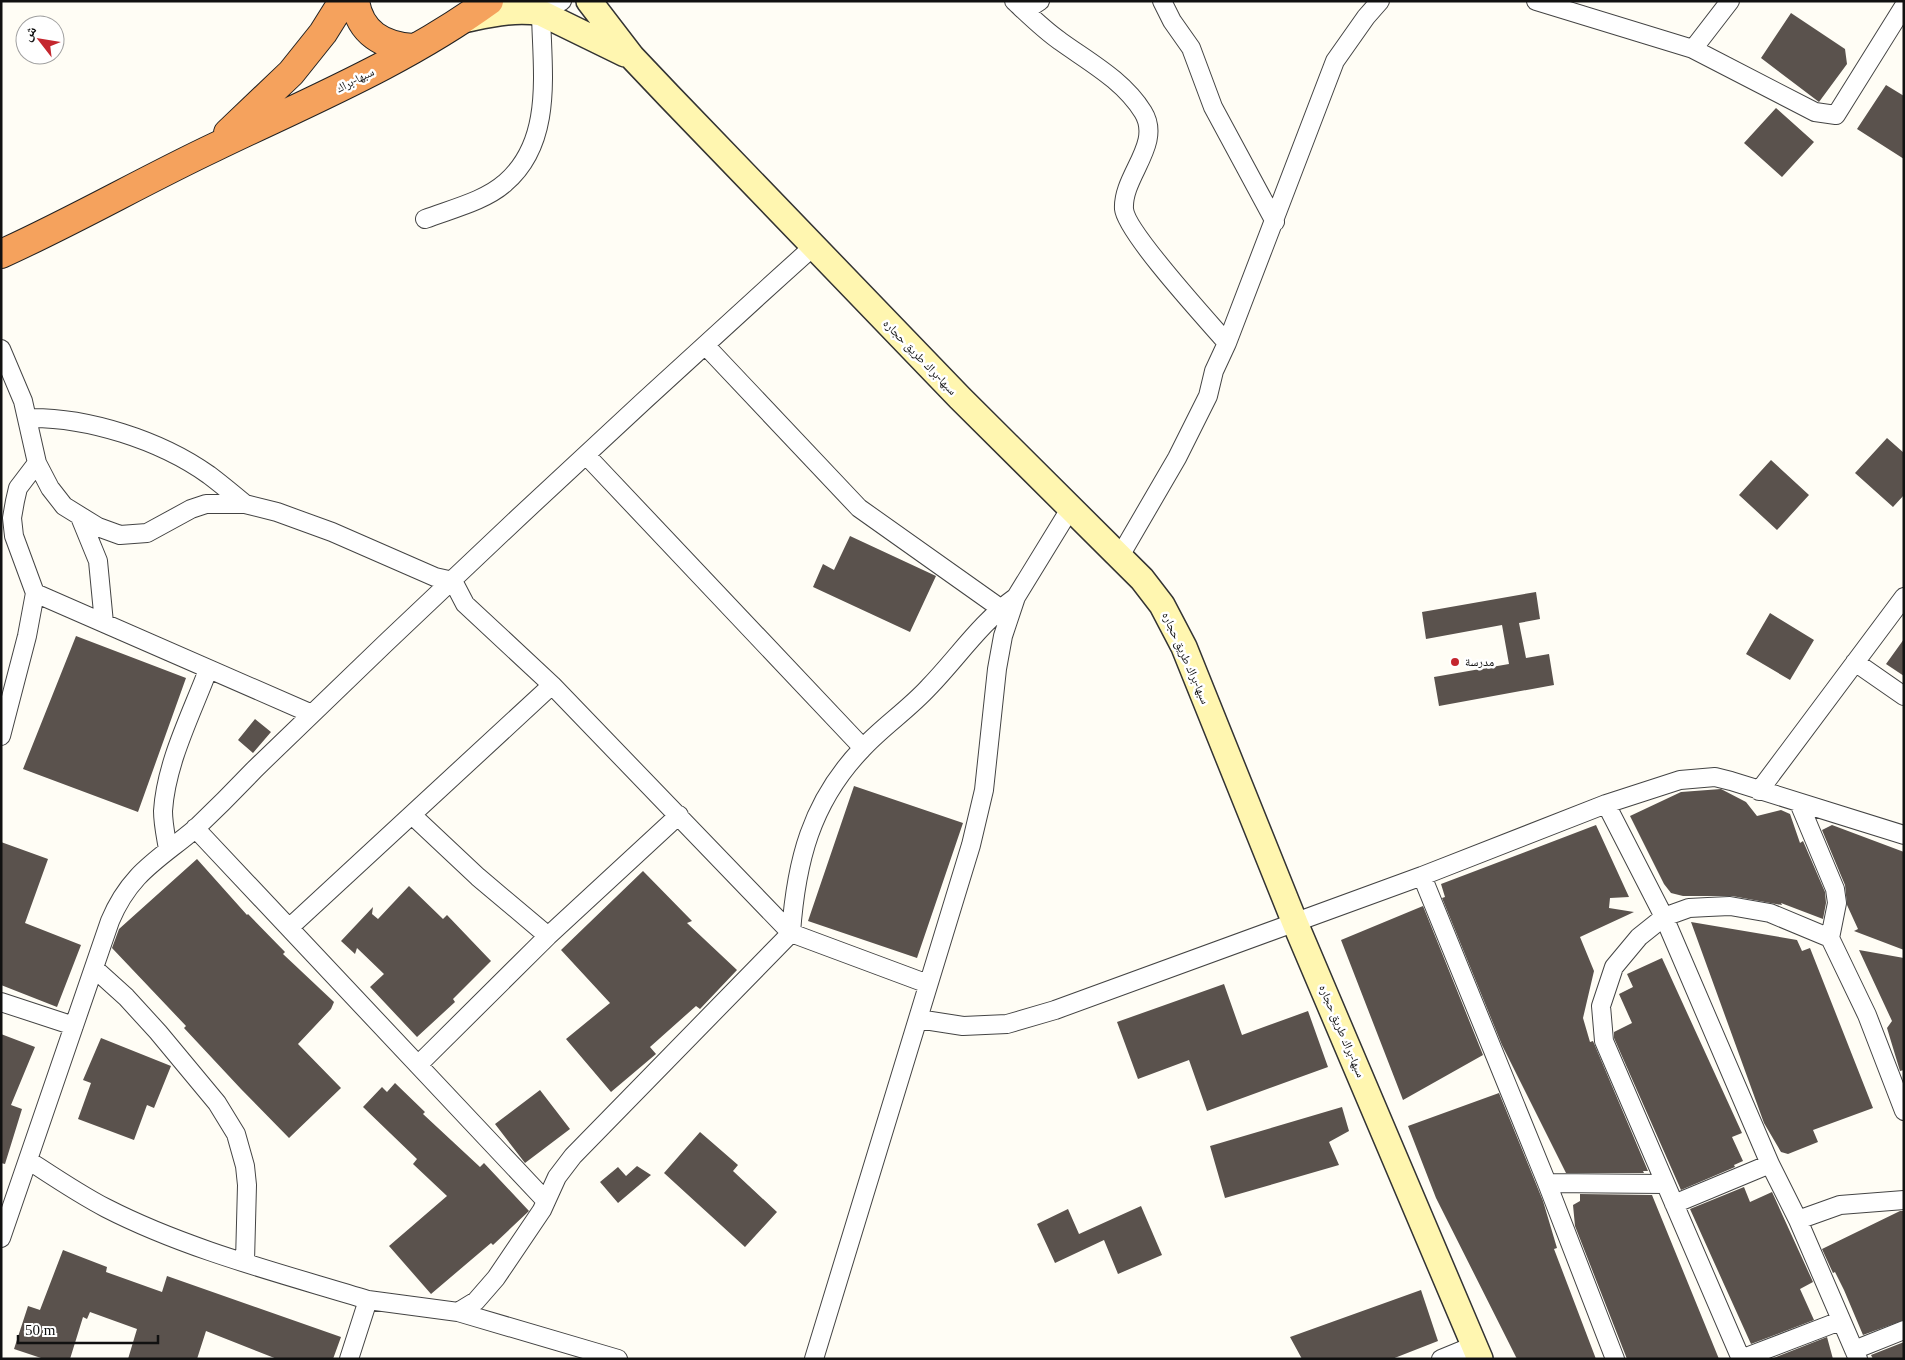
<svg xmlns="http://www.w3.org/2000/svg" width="1905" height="1360" font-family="'Times New Roman','Noto Naskh Arabic',serif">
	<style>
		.building { fill: #5a524d }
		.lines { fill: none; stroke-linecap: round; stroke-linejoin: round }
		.street-casing { stroke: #444; stroke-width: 20 }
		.secondary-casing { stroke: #333; stroke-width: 28 }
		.highway-casing { stroke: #222; stroke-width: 30 }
		.street { stroke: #fff; stroke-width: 18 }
		.secondary { stroke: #fff6b0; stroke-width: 25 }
		.highway { stroke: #f5a25d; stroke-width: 28 }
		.poi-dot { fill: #c4262e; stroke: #fff; stroke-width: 2 }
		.labels { text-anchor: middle; stroke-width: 5; stroke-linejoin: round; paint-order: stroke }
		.street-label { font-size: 12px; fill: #111; stroke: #fff }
		.poi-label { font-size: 12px; fill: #111; stroke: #fff; text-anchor: start }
	</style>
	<rect width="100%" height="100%" fill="#fffdf5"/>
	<path class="building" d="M1791,13L1845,49L1847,64L1819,102L1761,58Z
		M1886,85L1904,96V159L1857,129Z
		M1776,108L1814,142L1782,177L1744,143Z
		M1887,438L1904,453V495L1893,507L1855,473Z
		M1771,460L1809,495L1777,530L1739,495Z
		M850,536L936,576L910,632L813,587L823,564L834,570Z
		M1536,592L1540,619L1519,623L1526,658L1549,654L1554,685L1439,706L1434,677L1509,664L1502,625L1426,639L1422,612Z
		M1770,613L1814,640L1790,680L1746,654Z
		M76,636L186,678L138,812L23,769Z
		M1904,639V676L1886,664Z
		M255,719L271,732L253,753L238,740Z
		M854,786L963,823L917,958L808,921Z
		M1721,789L1746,802L1757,816L1781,810L1790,814L1800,843L1803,841L1825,892L1826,903L1823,919L1781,903L1782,905L1732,896H1683L1671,893L1664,884L1630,816L1681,792Z
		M1596,825L1629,897L1610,898L1609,908L1634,912L1580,937L1594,971L1583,1018L1590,1042L1593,1041L1648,1171H1643L1644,1173H1566L1502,1045L1442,898L1445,897L1441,884Z
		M1832,825L1904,852V950L1854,931L1858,929L1847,905L1845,885L1822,830Z
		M1,842L48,859L25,923L81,945L57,1007L1,985Z
		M197,859L247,915L248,914L285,952L283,954L334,1002L331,1009L298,1044L341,1088L289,1138L241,1089L184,1028L186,1026L112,948L119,929Z
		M643,871L692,921L687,923L737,970L700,1009L696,1006L650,1047L656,1054L611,1092L566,1039L610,1003L561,950Z
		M409,886L443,919L447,915L491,961L453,999L455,1002L417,1037L370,987L384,974L357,948L355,954L341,941L373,907L372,914L378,919Z
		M1423,906L1483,1055L1403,1100L1341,940Z
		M1691,922L1797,940L1802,951L1810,948L1873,1108L1813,1130L1818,1142L1788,1154L1781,1152L1764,1123Z
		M1859,950L1904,958V1070L1900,1071L1887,1028L1892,1021Z
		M1662,958L1742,1133L1732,1137L1743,1161L1734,1165L1735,1167L1681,1190L1614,1038V1032L1632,1023L1619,994L1633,987L1627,974Z
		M1224,984L1242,1035L1308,1011L1328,1067L1207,1111L1189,1060L1138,1079L1117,1022Z
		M1,1034L35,1047L11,1105L22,1109L5,1164L1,1163Z
		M101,1038L171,1066L154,1108L147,1105L134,1140L78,1119L91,1083L83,1080Z
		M395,1083L425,1112L423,1114L480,1167L484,1163L529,1211L493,1245L491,1243L431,1294L389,1246L447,1196L413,1164L417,1159L363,1107L382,1087L387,1092Z
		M540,1090L570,1129L525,1163L495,1124Z
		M1499,1093L1543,1201L1557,1248L1554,1249L1596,1359H1517L1436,1198L1408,1126Z
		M1342,1107L1349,1131L1329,1142L1339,1165L1225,1198L1210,1146Z
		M700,1132L738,1165L733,1171L777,1212L745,1247L664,1173Z
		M637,1166L651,1175L618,1203L600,1182L618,1167L626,1176Z
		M1744,1187L1750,1202L1772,1192L1813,1282L1800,1289L1814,1320L1751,1344L1690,1209Z
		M1580,1194L1652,1195L1719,1359H1627L1575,1226L1573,1205L1580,1201Z
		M1141,1206L1162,1255L1118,1274L1104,1240L1055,1263L1037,1224L1068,1209L1079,1234Z
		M1900,1211H1904V1320L1863,1335L1844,1290L1835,1272L1833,1273L1822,1249Z
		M63,1250L107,1267L106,1272L162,1292L167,1276L341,1337L333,1359H277L206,1331L197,1359H128L137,1329L90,1312L87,1319L83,1317L70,1359H44L14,1349L28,1306L40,1310Z
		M1421,1290L1438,1341L1392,1359H1302L1290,1337Z
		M1827,1337L1833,1359H1771Z
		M1904,1342V1359H1873L1871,1355Z"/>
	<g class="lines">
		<defs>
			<path id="street" d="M1014,1C1029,15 1044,30 1060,41C1089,62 1123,80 1143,112C1163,144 1122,176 1124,209C1126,232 1208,321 1227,343L1214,371L1208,396L1177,458L1120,556
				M1162,1L1172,21L1191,48L1213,107L1275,222
				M1536,1L1693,49L1730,1
				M1025,11L1040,1
				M1693,49L1815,112L1836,115L1904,6
				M425,219C451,209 485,201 505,183C554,141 542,71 541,13L562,1
				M1227,343L1335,61L1366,17L1380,1
				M705,345L859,508L1000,608
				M1,349L23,401L37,463L50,488L64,506L98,527L120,535L147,533L191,509L206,504H245L277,512L332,532L435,577L453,581L465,604L552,685L791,933L928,984
				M28,418C87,417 160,440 209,475C221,484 233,494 245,504
				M586,455L863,748
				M80,517L98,561L104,623
				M35,593L312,714
				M1855,662L1904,696
				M1,736L27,636L35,593L14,536L12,518L15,501L18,488L37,463
				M1759,791L1904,597
				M1799,803L1835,889L1837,903L1830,938
				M1606,804L1664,917L1770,1164L1798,1220L1858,1359
				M412,815L478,877L548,936
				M195,828L546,1201
				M168,849C166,837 163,824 163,811C166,763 191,715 208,670
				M1422,876L1547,1183L1615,1359
				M289,928L552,685
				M95,969L126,997L158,1032L217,1103L236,1134L245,1166L247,1185L245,1261
				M1,1002L74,1026
				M918,1019L963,1026L1007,1024L1055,1010L1422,876L1606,804L1680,780L1715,777L1731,781L1904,835
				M418,1065L548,936L679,815
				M28,1160C54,1177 79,1194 106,1208C188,1250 280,1273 368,1300
				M1547,1183L1665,1184
				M1674,1204L1770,1164
				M1798,1220L1840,1205L1904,1200
				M1,1238L110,921C130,873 158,860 195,829C215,810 235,790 254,770C437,592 624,417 814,246
				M458,1312L476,1301L496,1278L542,1210L557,1177L573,1156L791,933C796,862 811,802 862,749C882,727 908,710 929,687C958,657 981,622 1016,597
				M1854,1350L1904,1330
				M349,1359L368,1300L458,1312L618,1359
				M814,1359L971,845L984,790L997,669L1003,636L1016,597L1070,509
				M1441,1359L1475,1345
				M1741,1359L1604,1041L1601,1006L1614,967L1639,937L1664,917L1689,908L1708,907L1730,906L1770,913L1830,938L1867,1015L1904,1111
				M1741,1359L1840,1321"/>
			<path id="secondary" d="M589,1L632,57L669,96L960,398L1142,579L1162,605L1184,647L1295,923L1480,1359
				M462,20C488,15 515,8 541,13L625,54"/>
			<path id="highway" d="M355,1C360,33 383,46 413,48
				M228,133L291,73L323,33L343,1
				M1,254C74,221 143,181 215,147C308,102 405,62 489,1"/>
		</defs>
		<use href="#street" class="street-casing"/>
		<use href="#secondary" class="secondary-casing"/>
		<use href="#highway" class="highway-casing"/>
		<use href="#street" class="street"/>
		<use href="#secondary" class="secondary"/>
		<use href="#highway" class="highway"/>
	</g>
	<circle class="poi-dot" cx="1455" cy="662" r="5"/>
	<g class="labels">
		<g class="street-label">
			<text transform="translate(355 80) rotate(-27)" y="4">سبها-براك</text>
			<text transform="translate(920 357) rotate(46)" y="4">سبها-براك طريق حجاره</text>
			<text transform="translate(1186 658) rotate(66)" y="4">سبها-براك طريق حجاره</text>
			<text transform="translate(1342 1031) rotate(67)" y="4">سبها-براك طريق حجاره</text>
		</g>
		<g class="poi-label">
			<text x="1465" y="666">مدرسة</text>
		</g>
	</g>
	<rect width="1905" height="1360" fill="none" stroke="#111111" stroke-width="5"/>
	<g transform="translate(40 40) rotate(301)"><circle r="24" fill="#ffffff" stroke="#a0a0a0"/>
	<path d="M0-4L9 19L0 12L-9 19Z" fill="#c4262e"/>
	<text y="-8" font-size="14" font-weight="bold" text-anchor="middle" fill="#111111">ش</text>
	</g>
	<path d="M18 1335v8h140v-8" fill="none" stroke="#111111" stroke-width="2.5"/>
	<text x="25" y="1335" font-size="15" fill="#111111" stroke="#ffffff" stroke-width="4" paint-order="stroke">50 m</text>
</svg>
